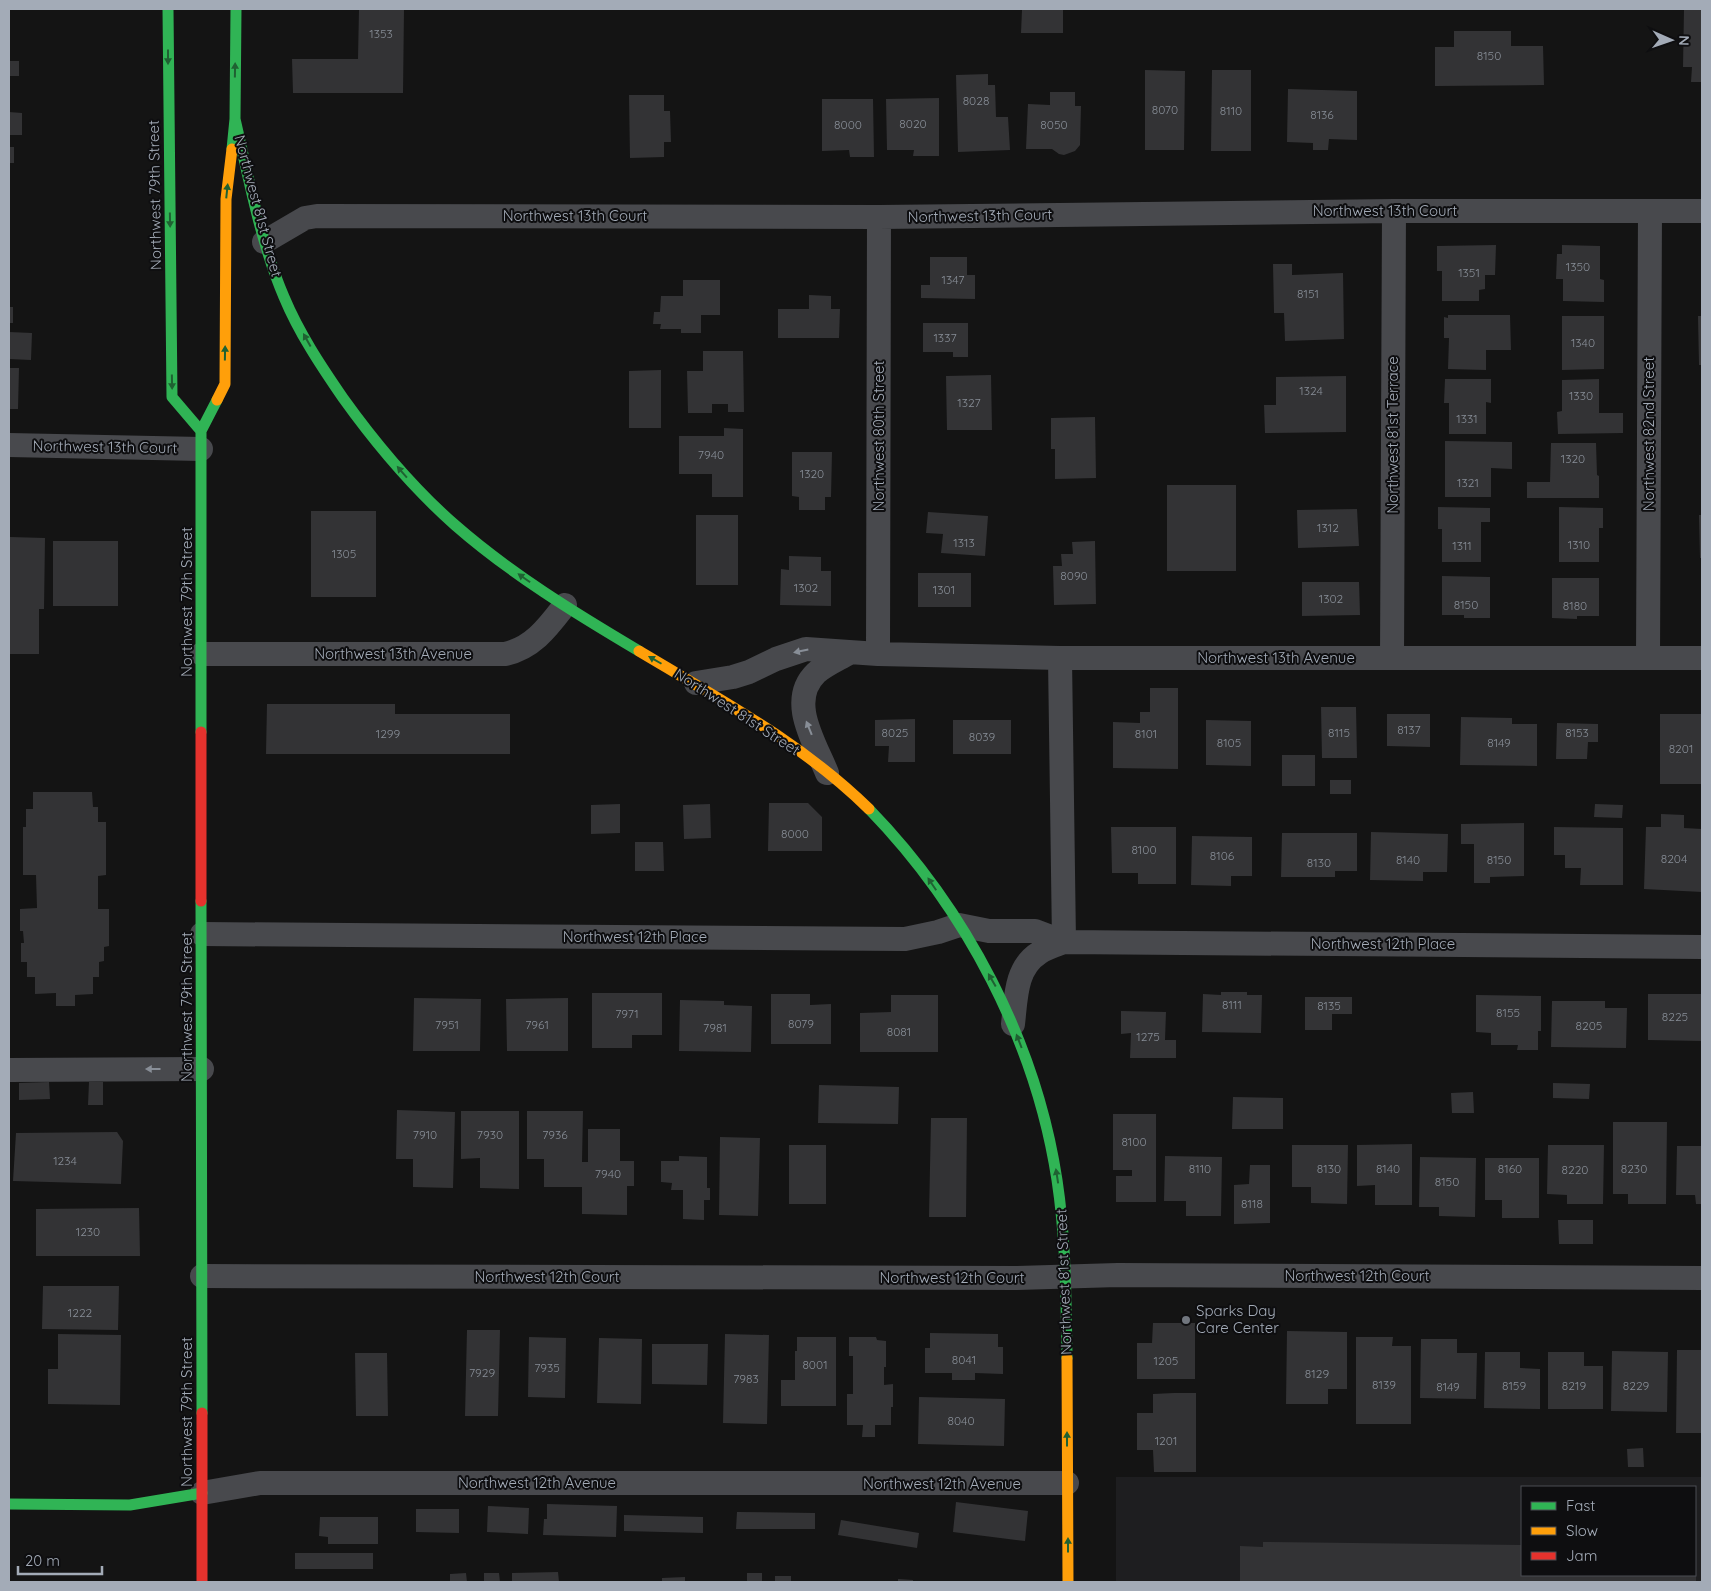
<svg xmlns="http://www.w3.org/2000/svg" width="1711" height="1591" font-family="Quicksand,sans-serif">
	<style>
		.built { fill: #1e1e20; fill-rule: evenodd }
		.building { fill: #333335 }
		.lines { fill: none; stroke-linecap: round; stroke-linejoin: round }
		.street { stroke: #48494d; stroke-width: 24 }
		.fast { stroke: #30b455; stroke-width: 11 }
		.slow { stroke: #ff9f0a; stroke-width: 11 }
		.jam { stroke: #e5322d; stroke-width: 11 }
		.oneway { fill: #1f6132 }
		.oneway2 { fill: #888e97 }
		.poi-dot { fill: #71767e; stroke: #0e0e10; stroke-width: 2 }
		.labels { text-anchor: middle; stroke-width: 4; stroke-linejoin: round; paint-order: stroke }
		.number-label { font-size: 12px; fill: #878d96 }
		.street-label { font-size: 15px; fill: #a3abb7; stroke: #0e0e10 }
		.poi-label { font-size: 15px; fill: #a3abb7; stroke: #0e0e10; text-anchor: start }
	</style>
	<rect width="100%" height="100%" fill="#141414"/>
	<path class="built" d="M1116,1477H1702V1582H1116ZM1522,1487H1695V1575H1522Z"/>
	<path class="building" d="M359,9H404L403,93H293L292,59H358Z
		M1684,9H1702V82H1691L1692,67H1683Z
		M1022,10H1063V33H1021Z
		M1454,31H1511V46H1543L1544,85L1435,86V47H1454Z
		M9,61H19V76H9Z
		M1145,70L1185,71L1184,150H1145Z
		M1212,70H1251V151H1211Z
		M988,74V85H995L996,117H1008L1010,150L958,152L956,75Z
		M1288,89L1357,91V140L1329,139L1328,150H1313V143L1287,142Z
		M1050,92H1075V106H1081L1080,145L1075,151L1064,155L1059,154L1052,149H1026L1028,104L1050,105Z
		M629,95H664V111H670L671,142H664V157L630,158Z
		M939,98V156H913L914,150H887L886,99Z
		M822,99H873L874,157H850L849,150L822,151Z
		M9,112L22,113V135H9Z
		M9,147H14V163H9Z
		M1496,245L1495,275H1485V289L1479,290V301H1442V271H1437V246Z
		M1562,245L1600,246V279L1604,280V302L1563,301V279H1556L1557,254H1562Z
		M930,257H967V275H975V299L921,298V285H930Z
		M1273,264H1292V275L1343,273L1344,339L1285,341L1284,313H1274Z
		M683,280H720V315H701V333H681V329H660L661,324H653L654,312H660L661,296H683Z
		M809,295L831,296V309H840L839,338H778V309H809Z
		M9,307H13V323H9Z
		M1448,315H1510L1511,350H1486V370L1448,369L1449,338H1444V317L1448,318Z
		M1562,316H1604V369L1562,370Z
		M1698,316H1702V365H1699Z
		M923,323H968V357H953V352H923Z
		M9,332L32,333L31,360L9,359Z
		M703,351H743L744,412H728V404H712V413H688L687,371H703Z
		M9,368H19L18,409H9Z
		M661,370V428H629V371Z
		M991,375L992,430H947L946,376Z
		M1346,376V432L1265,433L1264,405H1276V377Z
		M1445,379H1491V403L1486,402V434H1449V403H1444Z
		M1599,379V413H1623V433L1558,434L1557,412L1562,411V380Z
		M1095,417L1096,478L1055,479V449H1051V418Z
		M724,428L743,429V497H712V474H679V436H724Z
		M1445,441L1512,442V469L1491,468V497H1445Z
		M1551,443H1596L1597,475L1599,476V498H1527V482H1550Z
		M792,452H832L831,497H825V510H799V497L792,496Z
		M1167,485H1236V571H1167Z
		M1438,507L1490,508V522H1481V562H1442V529H1438Z
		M1559,507L1603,508V528H1599V562H1559Z
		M1357,509L1359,546L1298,548L1297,510Z
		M311,511H376V597H311Z
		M928,512L988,516L985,556L941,553L943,534L926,533Z
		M696,515H738V585H696Z
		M1699,515H1702V558H1700Z
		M10,537L45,538L44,609H39V654H10Z
		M53,541H118V606H53Z
		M1095,541L1096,604L1054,605L1053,566H1062L1061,554H1073L1072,542Z
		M789,556L821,557V571H831V606L780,605L781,569L789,570Z
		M918,573H971V607H918Z
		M1442,576L1490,577V618H1464V615H1442Z
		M1552,578H1599V616H1577V619L1552,618Z
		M1302,582H1359L1360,615L1302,616Z
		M1150,688H1178V769L1113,768V722L1140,723V712H1150Z
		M267,704H395V714H510V754H266Z
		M1321,707H1356L1357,758H1322Z
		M1387,714H1430V747L1387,746Z
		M1660,714H1702V784H1660Z
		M1461,717L1512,718V724H1537V766L1460,765Z
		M915,719V762H888L889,746H875V720Z
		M953,720H1011V754H953Z
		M1206,720L1251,721V766L1206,765Z
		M1557,723L1598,724V742H1588L1587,759H1556Z
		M1282,755H1315V786H1282Z
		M1330,780H1351V794H1330Z
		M33,792H92L93,807H98V822H106V875L98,876V909H109V946L104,947V961L99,962V977H93V994L75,995V1006H56V993L35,994V977H27V962H21V943H24L23,931H20V909L37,908L36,875H23V827H26V809H33Z
		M769,803H808L822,817V851H768Z
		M620,804V833L591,834V805Z
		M710,804L711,838L684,839L683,805Z
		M1595,804L1623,805L1622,818L1594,817Z
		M1661,814L1684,815V828L1702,829V892L1644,889L1646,827H1661Z
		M1524,823V876L1490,877V883H1474V844H1461V824Z
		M1111,827H1176V884H1138V873H1112Z
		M1554,827L1623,828V885H1580L1581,868H1565V855H1554Z
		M1371,832L1448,834L1447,872H1423V881L1370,880Z
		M1282,833H1357V871H1335V877H1281Z
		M1192,836L1252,837V876H1231V886L1191,885Z
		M635,842H663L664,871H635Z
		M1221,992H1247V995H1262L1261,1033L1202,1032L1203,994L1221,995Z
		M592,993H662V1035H632V1048H592Z
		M771,994H810V1005L831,1004V1044H771Z
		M1648,994H1702V1041L1648,1040Z
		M891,995H938V1052H860V1013L891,1012Z
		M1476,995L1541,996V1031H1538V1050H1517L1518,1045H1491V1033L1476,1032Z
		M1305,997H1352V1014H1332V1030H1305Z
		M414,998L481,999L480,1051H413Z
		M568,998V1051H507L506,999Z
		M680,1000L724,1001V1005L752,1006L751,1052L679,1051Z
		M1552,1001H1605V1008H1627L1626,1048L1551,1047Z
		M1121,1011L1166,1012L1165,1040H1176V1058H1130L1131,1033L1121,1034Z
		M49,1082L50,1099L19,1100V1083Z
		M89,1082H103V1105H88Z
		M1553,1083L1590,1084L1589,1099L1553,1098Z
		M819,1085L899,1087L898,1124L818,1123Z
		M1473,1092L1474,1113H1452L1451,1093Z
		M1233,1097L1283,1098V1129H1232Z
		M397,1110L455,1112L453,1188L413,1187V1159H396Z
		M461,1111H519V1189L480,1188V1158L461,1159Z
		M527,1111H583L582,1162H588V1129H620V1161H634V1186H627V1215L582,1214V1187H544V1159H527Z
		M1113,1114H1156V1202H1116V1176H1132V1170H1113Z
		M931,1118H967L966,1217H929Z
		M1613,1122H1667L1666,1204H1628V1194H1613Z
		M117,1132L123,1141L121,1184L13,1181L16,1133Z
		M720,1137L760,1138L758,1216L719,1215Z
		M1412,1144V1205H1375V1185L1357,1186V1145Z
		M789,1145H826V1204H789Z
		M1292,1145H1348L1347,1204L1311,1203V1187H1292Z
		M1548,1145H1604L1603,1204H1567V1195L1547,1194Z
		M1677,1146H1702V1204H1696L1695,1195H1676Z
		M679,1156L707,1157V1188H710V1200H704V1220L683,1219V1190H671L672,1183L661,1182V1161H679Z
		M1165,1156L1222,1157L1221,1216H1186V1201H1164Z
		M1420,1157L1476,1158L1475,1217L1439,1216V1207H1419Z
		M1485,1158H1539V1218H1502V1200H1485Z
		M1250,1165H1270V1223L1234,1224V1185L1249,1184Z
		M139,1208L140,1256H36V1209Z
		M1558,1220H1593V1244H1559Z
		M43,1286H119L118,1330L42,1329Z
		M1153,1323H1195V1379H1137V1343H1152Z
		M467,1330H500L498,1416H465Z
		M1287,1331L1347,1332V1389H1328V1404H1286Z
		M930,1333L998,1334V1347H1003V1374L975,1373V1380H952V1373H925V1348H930Z
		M58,1334L121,1335L120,1405L48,1404V1369H58Z
		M725,1334L769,1335L767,1424L723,1423Z
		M529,1337L566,1338L565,1398L528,1397Z
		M797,1337H836V1406H781V1380H795V1351H797Z
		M849,1337H876L877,1340L886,1341V1367H884V1385L893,1384V1407H891V1425H875V1437H862L863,1425H847V1394H853V1356H849Z
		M1356,1337H1393L1392,1346H1411V1424H1356Z
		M599,1338L642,1339L641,1404L597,1403Z
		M1421,1339H1457V1353H1477L1476,1399L1420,1398Z
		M652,1344H708L707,1385L652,1384Z
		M1677,1350H1702V1433H1676Z
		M1612,1351L1668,1352L1667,1412L1611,1411Z
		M1485,1352H1520V1368L1540,1369V1409L1484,1408Z
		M1548,1352H1584V1366H1603V1409H1548Z
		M355,1353H387L388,1416H356Z
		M1174,1393H1196V1472H1154L1153,1450H1137V1413H1153V1394Z
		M919,1397L1005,1399L1004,1446L918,1444Z
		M1643,1448L1644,1467H1628L1627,1449Z
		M956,1502L1028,1511L1025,1541L953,1532Z
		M547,1504L617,1506L616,1537L543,1535L544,1519H547Z
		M488,1506L529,1508L528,1534L487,1532Z
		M416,1509H459V1533L416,1532Z
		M737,1512L815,1513V1529H736Z
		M624,1515L703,1517V1533L624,1531Z
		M320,1517H378V1544H328V1537L319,1536Z
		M841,1520L919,1533L917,1548L838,1535Z
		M1263,1542L1522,1545V1575H1696V1582H1240V1546L1263,1547Z
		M295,1553H373V1569H295Z
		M558,1572L559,1582H512V1573Z
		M466,1573L467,1582H450V1574Z
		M484,1573H499L500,1582H484Z
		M747,1573H762V1582H747Z
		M775,1576H791V1582H775Z
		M685,1577V1582H662V1578Z
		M898,1579L913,1580V1582H898Z"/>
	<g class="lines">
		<path class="street" d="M264,242L305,218L317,216L879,217L1394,211H1702
			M9,445L201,449
			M202,654H505C533,648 548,627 565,605
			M878,654L879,217
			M1060,658L1064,942
			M1392,658L1394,211
			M1648,658L1650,211
			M696,683L733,677L749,672L776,659L806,649L878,654L1060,658H1702
			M827,773C815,743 787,701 816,673C825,665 839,659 849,653
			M202,934L905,939L938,932L959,925L989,931H1035L1064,942L1702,947
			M1013,1024C1016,999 1015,968 1039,953C1046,948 1056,945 1064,942
			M9,1070L202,1069
			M202,1276L1017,1278L1118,1275L1702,1278
			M202,1493L260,1483H1067"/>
		<path class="fast" d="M168,9L172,397L201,431
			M235,119C249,179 260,241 284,297C299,333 321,366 343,398C376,444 413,488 455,525C511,574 575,613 639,651
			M232,149L235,119L236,9
			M201,732V431L217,400
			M869,809C966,909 1036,1042 1057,1180C1066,1239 1066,1298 1067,1358
			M201,901L202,1413
			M9,1504L130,1505L202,1493"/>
		<path class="slow" d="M217,400L225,384L226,199L232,149
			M639,651C719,699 802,743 869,809
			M1067,1358L1068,1582"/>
		<path class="jam" d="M201,732V901
			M202,1413V1582"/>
	</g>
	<defs><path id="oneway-solid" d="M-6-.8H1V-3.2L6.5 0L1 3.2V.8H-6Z" transform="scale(1.25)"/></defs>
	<g class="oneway">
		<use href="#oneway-solid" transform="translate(168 57) rotate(90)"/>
		<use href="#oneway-solid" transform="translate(235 70) rotate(-89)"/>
		<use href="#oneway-solid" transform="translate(227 191) rotate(-84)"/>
		<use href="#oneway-solid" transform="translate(170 220) rotate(89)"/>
		<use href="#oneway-solid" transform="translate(307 340) rotate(-119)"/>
		<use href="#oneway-solid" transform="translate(225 353) rotate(-89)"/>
		<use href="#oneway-solid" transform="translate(172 382) rotate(89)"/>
		<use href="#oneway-solid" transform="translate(402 472) rotate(-131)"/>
		<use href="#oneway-solid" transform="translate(524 578) rotate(-145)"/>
		<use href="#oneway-solid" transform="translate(655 660) rotate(-150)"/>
		<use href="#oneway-solid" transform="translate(932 884) rotate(-124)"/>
		<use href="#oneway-solid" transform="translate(992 980) rotate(-120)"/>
		<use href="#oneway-solid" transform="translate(1019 1041) rotate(-111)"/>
		<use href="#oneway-solid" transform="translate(1057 1176) rotate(-99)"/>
		<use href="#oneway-solid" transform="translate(1067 1439) rotate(-90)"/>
		<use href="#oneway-solid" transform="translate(1068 1545) rotate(-90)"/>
	</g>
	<g class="oneway2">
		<use href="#oneway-solid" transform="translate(801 651) rotate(168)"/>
		<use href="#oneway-solid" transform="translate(809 728) rotate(-112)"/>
		<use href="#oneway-solid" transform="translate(153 1069) rotate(180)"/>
	</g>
	<circle class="poi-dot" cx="1186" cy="1320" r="5"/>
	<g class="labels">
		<g class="number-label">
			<text x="381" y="38">1353</text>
			<text x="1489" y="60">8150</text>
			<text x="976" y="105">8028</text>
			<text x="1165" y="114">8070</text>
			<text x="1231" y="115">8110</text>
			<text x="1322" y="119">8136</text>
			<text x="913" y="128">8020</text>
			<text x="848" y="129">8000</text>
			<text x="1054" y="129">8050</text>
			<text x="1578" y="271">1350</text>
			<text x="1469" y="277">1351</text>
			<text x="953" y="284">1347</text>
			<text x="1308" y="298">8151</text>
			<text x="945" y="342">1337</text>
			<text x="1583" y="347">1340</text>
			<text x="1311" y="395">1324</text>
			<text x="1581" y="400">1330</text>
			<text x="969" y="407">1327</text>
			<text x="1467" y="423">1331</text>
			<text x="711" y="459">7940</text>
			<text x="1573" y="463">1320</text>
			<text x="812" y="478">1320</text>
			<text x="1468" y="487">1321</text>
			<text x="1328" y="532">1312</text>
			<text x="964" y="547">1313</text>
			<text x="1579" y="549">1310</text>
			<text x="1462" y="550">1311</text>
			<text x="344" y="558">1305</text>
			<text x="1074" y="580">8090</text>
			<text x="806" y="592">1302</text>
			<text x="944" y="594">1301</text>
			<text x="1331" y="603">1302</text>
			<text x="1466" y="609">8150</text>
			<text x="1575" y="610">8180</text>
			<text x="1409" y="734">8137</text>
			<text x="895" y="737">8025</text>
			<text x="1339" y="737">8115</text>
			<text x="1577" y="737">8153</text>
			<text x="388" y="738">1299</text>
			<text x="1146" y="738">8101</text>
			<text x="982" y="741">8039</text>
			<text x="1229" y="747">8105</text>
			<text x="1499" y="747">8149</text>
			<text x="1681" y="753">8201</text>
			<text x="795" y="838">8000</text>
			<text x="1144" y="854">8100</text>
			<text x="1222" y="860">8106</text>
			<text x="1674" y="863">8204</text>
			<text x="1408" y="864">8140</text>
			<text x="1499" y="864">8150</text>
			<text x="1319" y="867">8130</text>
			<text x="1232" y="1009">8111</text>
			<text x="1329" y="1010">8135</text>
			<text x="1508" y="1017">8155</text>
			<text x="627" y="1018">7971</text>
			<text x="1675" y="1021">8225</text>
			<text x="801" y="1028">8079</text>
			<text x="447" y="1029">7951</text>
			<text x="537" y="1029">7961</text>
			<text x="1589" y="1030">8205</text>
			<text x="715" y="1032">7981</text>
			<text x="899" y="1036">8081</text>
			<text x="1148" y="1041">1275</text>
			<text x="425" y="1139">7910</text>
			<text x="490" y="1139">7930</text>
			<text x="555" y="1139">7936</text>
			<text x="1134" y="1146">8100</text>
			<text x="65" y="1165">1234</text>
			<text x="1200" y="1173">8110</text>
			<text x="1329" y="1173">8130</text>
			<text x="1388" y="1173">8140</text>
			<text x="1510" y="1173">8160</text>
			<text x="1634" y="1173">8230</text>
			<text x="1575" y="1174">8220</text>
			<text x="608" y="1178">7940</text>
			<text x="1447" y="1186">8150</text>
			<text x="1252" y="1208">8118</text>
			<text x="88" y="1236">1230</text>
			<text x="80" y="1317">1222</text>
			<text x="964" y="1364">8041</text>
			<text x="1166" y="1365">1205</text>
			<text x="815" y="1369">8001</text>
			<text x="547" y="1372">7935</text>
			<text x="482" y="1377">7929</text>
			<text x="1317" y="1378">8129</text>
			<text x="746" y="1383">7983</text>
			<text x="1384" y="1389">8139</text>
			<text x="1514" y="1390">8159</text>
			<text x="1574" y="1390">8219</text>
			<text x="1636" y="1390">8229</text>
			<text x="1448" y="1391">8149</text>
			<text x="961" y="1425">8040</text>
			<text x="1166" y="1445">1201</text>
		</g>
		<g class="street-label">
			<text transform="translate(155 195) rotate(-91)" y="5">Northwest 79th Street</text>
			<text transform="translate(258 206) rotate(75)" y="5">Northwest 81st Street</text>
			<text x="1385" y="216">Northwest 13th Court</text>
			<text x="575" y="221">Northwest 13th Court</text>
			<text transform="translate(980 216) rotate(-1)" y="5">Northwest 13th Court</text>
			<text transform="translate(1649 434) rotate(-90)" y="5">Northwest 82nd Street</text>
			<text transform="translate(1393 435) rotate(-90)" y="5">Northwest 81st Terrace</text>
			<text transform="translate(879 436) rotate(-90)" y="5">Northwest 80th Street</text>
			<text transform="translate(105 447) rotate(1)" y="5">Northwest 13th Court</text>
			<text transform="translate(187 602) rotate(-90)" y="5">Northwest 79th Street</text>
			<text x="393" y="659">Northwest 13th Avenue</text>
			<text x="1276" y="663">Northwest 13th Avenue</text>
			<text transform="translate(737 712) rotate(33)" y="5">Northwest 81st Street</text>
			<text x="635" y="942">Northwest 12th Place</text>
			<text x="1383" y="949">Northwest 12th Place</text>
			<text transform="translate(187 1007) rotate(-90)" y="5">Northwest 79th Street</text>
			<text x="1357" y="1281">Northwest 12th Court</text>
			<text x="547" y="1282">Northwest 12th Court</text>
			<text x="952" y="1283">Northwest 12th Court</text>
			<text transform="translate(1064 1282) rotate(-92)" y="5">Northwest 81st Street</text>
			<text transform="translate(187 1412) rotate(-90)" y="5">Northwest 79th Street</text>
			<text x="537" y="1488">Northwest 12th Avenue</text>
			<text x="942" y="1489">Northwest 12th Avenue</text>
		</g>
		<g class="poi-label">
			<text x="1196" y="1316">Sparks Day<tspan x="1196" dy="17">Care Center</tspan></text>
		</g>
	</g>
	<rect width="1711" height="1591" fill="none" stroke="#a3abb7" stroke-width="20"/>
	<rect x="1521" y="1486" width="175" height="90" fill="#0e0e10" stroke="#4a4d53"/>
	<rect x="1531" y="1502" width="25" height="8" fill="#30b455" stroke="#4a4d53"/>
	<text x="1566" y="1511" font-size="15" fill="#a3abb7">Fast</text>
	<rect x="1531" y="1527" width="25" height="8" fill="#ff9f0a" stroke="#4a4d53"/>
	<text x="1566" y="1536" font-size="15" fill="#a3abb7">Slow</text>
	<rect x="1531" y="1552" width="25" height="8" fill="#e5322d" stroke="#4a4d53"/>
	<text x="1566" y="1561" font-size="15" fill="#a3abb7">Jam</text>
	<g transform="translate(1671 40) rotate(92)" stroke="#0e0e10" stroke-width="4" paint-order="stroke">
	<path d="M0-4L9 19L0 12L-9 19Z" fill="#a3abb7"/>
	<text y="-8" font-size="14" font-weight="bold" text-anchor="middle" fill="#a3abb7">N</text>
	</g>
	<path d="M18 1566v8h84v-8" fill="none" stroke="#a3abb7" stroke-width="2.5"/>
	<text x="25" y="1566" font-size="15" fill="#a3abb7" stroke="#0e0e10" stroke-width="4" paint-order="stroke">20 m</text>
</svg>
